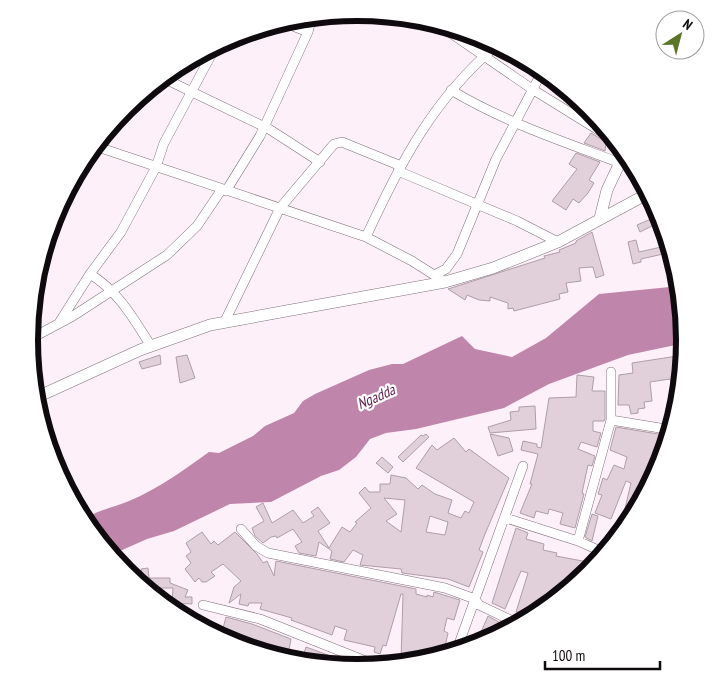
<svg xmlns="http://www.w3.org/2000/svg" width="715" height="681" font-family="'PT Sans Narrow',sans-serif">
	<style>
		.water { fill: #c085aa }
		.building { fill: #e1cfda; stroke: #af9ea8; fill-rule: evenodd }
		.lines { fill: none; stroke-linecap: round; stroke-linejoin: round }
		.minor-casing { stroke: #80707a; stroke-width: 10 }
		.tertiary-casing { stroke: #80707a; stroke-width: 12 }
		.minor { stroke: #fff; stroke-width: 9 }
		.tertiary { stroke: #fff; stroke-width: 11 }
		.labels { text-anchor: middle; stroke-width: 4.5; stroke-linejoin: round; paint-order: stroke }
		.water-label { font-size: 15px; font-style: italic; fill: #631d4f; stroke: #fff }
		.rim { fill: none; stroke: #0f0a0d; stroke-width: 6 }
	</style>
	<rect width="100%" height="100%" fill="#fef0f8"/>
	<path class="water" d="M680,286L685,343L628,355L549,384L504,408L416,429L386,433L370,439L356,457L339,470L321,476L271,502L230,504L174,531L147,539L111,555L82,517L85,518C100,510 114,507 129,501C158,489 184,470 209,452L219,453L253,436L265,426L294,413L303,401L315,394L369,370L392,364H403L462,336L475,349L512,357L546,338L599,294Z"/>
	<path class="building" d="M591,133L606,142L605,151L584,143Z
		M576,153L600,162L589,180L594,183L588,193L579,203L573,199L566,210L552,201L577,169L569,164Z
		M660,215L662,221L640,232L637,225Z
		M592,232L604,275L596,278L593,267L579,268L581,281L566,283L568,292L559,294L560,299L514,311L513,308L508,309V303L490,297V301L479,300L467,295L465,300L448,289L545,258L544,256L560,252L559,250L576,243V241Z
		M636,240L639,252L670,245L672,252L641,259V262L633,264L628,242Z
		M160,355L161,364L142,369L139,362Z
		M187,355L195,378L180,383L176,357Z
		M684,355L680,393L675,394L670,379L650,382L652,401L644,402L645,408L638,409V413L631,414L629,405H618L619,375L633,373L632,363Z
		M577,375L594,377L592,391H605V419L604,421H593V431L601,433L597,447L581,442L578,449L595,456L592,466L588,465L582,493L584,494L575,528L560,524L563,513L549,509L548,514L536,511L534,518L520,513L532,484H530L538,454L521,450L523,441L537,444V447L541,448L549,398L576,397Z
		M535,406L536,429L490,433L488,427L511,420L510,412L519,411V407Z
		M616,427L670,436L660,466L632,519L629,518L628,522L622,521L631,483L626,481L611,519L595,513L602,495L598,494L603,478L607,480L614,465L624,469L627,457L610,450Z
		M426,434L429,437L403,462L398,457L421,435L423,436Z
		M490,434L509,438L513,451L498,456Z
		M454,438L466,452L469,449L509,478L485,534L479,550L483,552L469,587L448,579L402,573L401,569L360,565L363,555L353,550L344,562L330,559L332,551L319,542L316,556L299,553L295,546L302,542L293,529L277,538L276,536L271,537L263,543L255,536L252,528L264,521L256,507L263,503L272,523L293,510L303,523L314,516L311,512L318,507L330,523L318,531L329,548L342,527L350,532L357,523L355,522L371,508L359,493L365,487L369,492H380V484H390L391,475L406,478L418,489L422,485L435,494L452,500L448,513L461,518L465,511L469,513L474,502L416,468L432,445L437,450ZM384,498L405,500L401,532L386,521L397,514ZM430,516L448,522L445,535L426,532Z
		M382,457L393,467L388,473L376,463Z
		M592,514L598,516L592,541L585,537Z
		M516,528L528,533L526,539L544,544L543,550L557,553L556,556L588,562L585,576L536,615L516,612L528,573L521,571L505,609L492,603Z
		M202,532L211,544L214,541L218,545L235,532L257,554L263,563L267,561L274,576L276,561L416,589V594L427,597V595L433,597L434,592L460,600L454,620L447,618L444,631L448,633L443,656L422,662L401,660L403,594H401L386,646L383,645L380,654L374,652L375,647L344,640L347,630L335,626L332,635L291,620L292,618L260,609L262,603H249L248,606L239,604L241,594L229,603L234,587L241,581L223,564L211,572L215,576L206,582H202L199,578L195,582L185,569L191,563L186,556L191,552L186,543Z
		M148,568L149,578H170V583L188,590L185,597H192V604L172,603L173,588H155V584L141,585L134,579V574L142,573L141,569Z
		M488,616L506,626L501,634L475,646Z
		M226,617L252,624L291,639L289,650L303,656L306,647L328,655L325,665L293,662L232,644L235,635L222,632Z"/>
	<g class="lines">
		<defs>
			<path id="minor" d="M283,22L308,32
				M436,23L532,89L616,141
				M163,78L269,129L320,162
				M451,90C504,122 562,141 620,163
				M95,146L366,237L412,261L445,282
				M398,171L517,221L558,242
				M226,191L260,136L308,32L312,17
				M366,237C400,163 434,98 497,45
				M90,274C119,292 133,318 151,346
				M434,275L446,269L457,254L496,159L543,70
				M225,321L280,208L334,144L342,142L401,166
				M59,323L90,274L121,232L156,167L164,143L216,46
				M30,339L73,316L167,255L197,226L222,189
				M611,420L672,430
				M506,518L578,541L605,553
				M241,529L256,546L268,553L445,588L475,599L479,605L519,624
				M578,541L611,420V372
				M203,605L260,619L378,666
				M456,652L523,466"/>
			<path id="tertiary" d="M600,218L607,190L625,152
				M35,398L140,350L210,325L445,282L493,268L558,242L649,193"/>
		</defs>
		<use href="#minor" class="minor-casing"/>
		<use href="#tertiary" class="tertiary-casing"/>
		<use href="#minor" class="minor"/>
		<use href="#tertiary" class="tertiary"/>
	</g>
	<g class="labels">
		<g class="water-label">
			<text transform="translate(376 397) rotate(-24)" y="5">Ngadda</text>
		</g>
	</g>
	<path d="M0 0H715V681H0ZM38 340a319 319 0 1 1 638 0a319 319 0 1 1-638 0Z" fill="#fff" fill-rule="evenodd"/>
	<path class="rim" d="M38 340a319 319 0 1 1 638 0a319 319 0 1 1-638 0Z"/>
	<g transform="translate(680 35) rotate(36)"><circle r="24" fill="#ffffff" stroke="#9f9d9e"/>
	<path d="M0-4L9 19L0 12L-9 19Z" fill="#5b7629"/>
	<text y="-8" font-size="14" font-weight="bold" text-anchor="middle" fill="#0f0a0d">N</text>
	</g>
	<path d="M545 661v8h115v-8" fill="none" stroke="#0f0a0d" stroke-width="2.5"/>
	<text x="552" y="661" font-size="15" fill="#0f0a0d" stroke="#ffffff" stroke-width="4" paint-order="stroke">100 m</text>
</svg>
